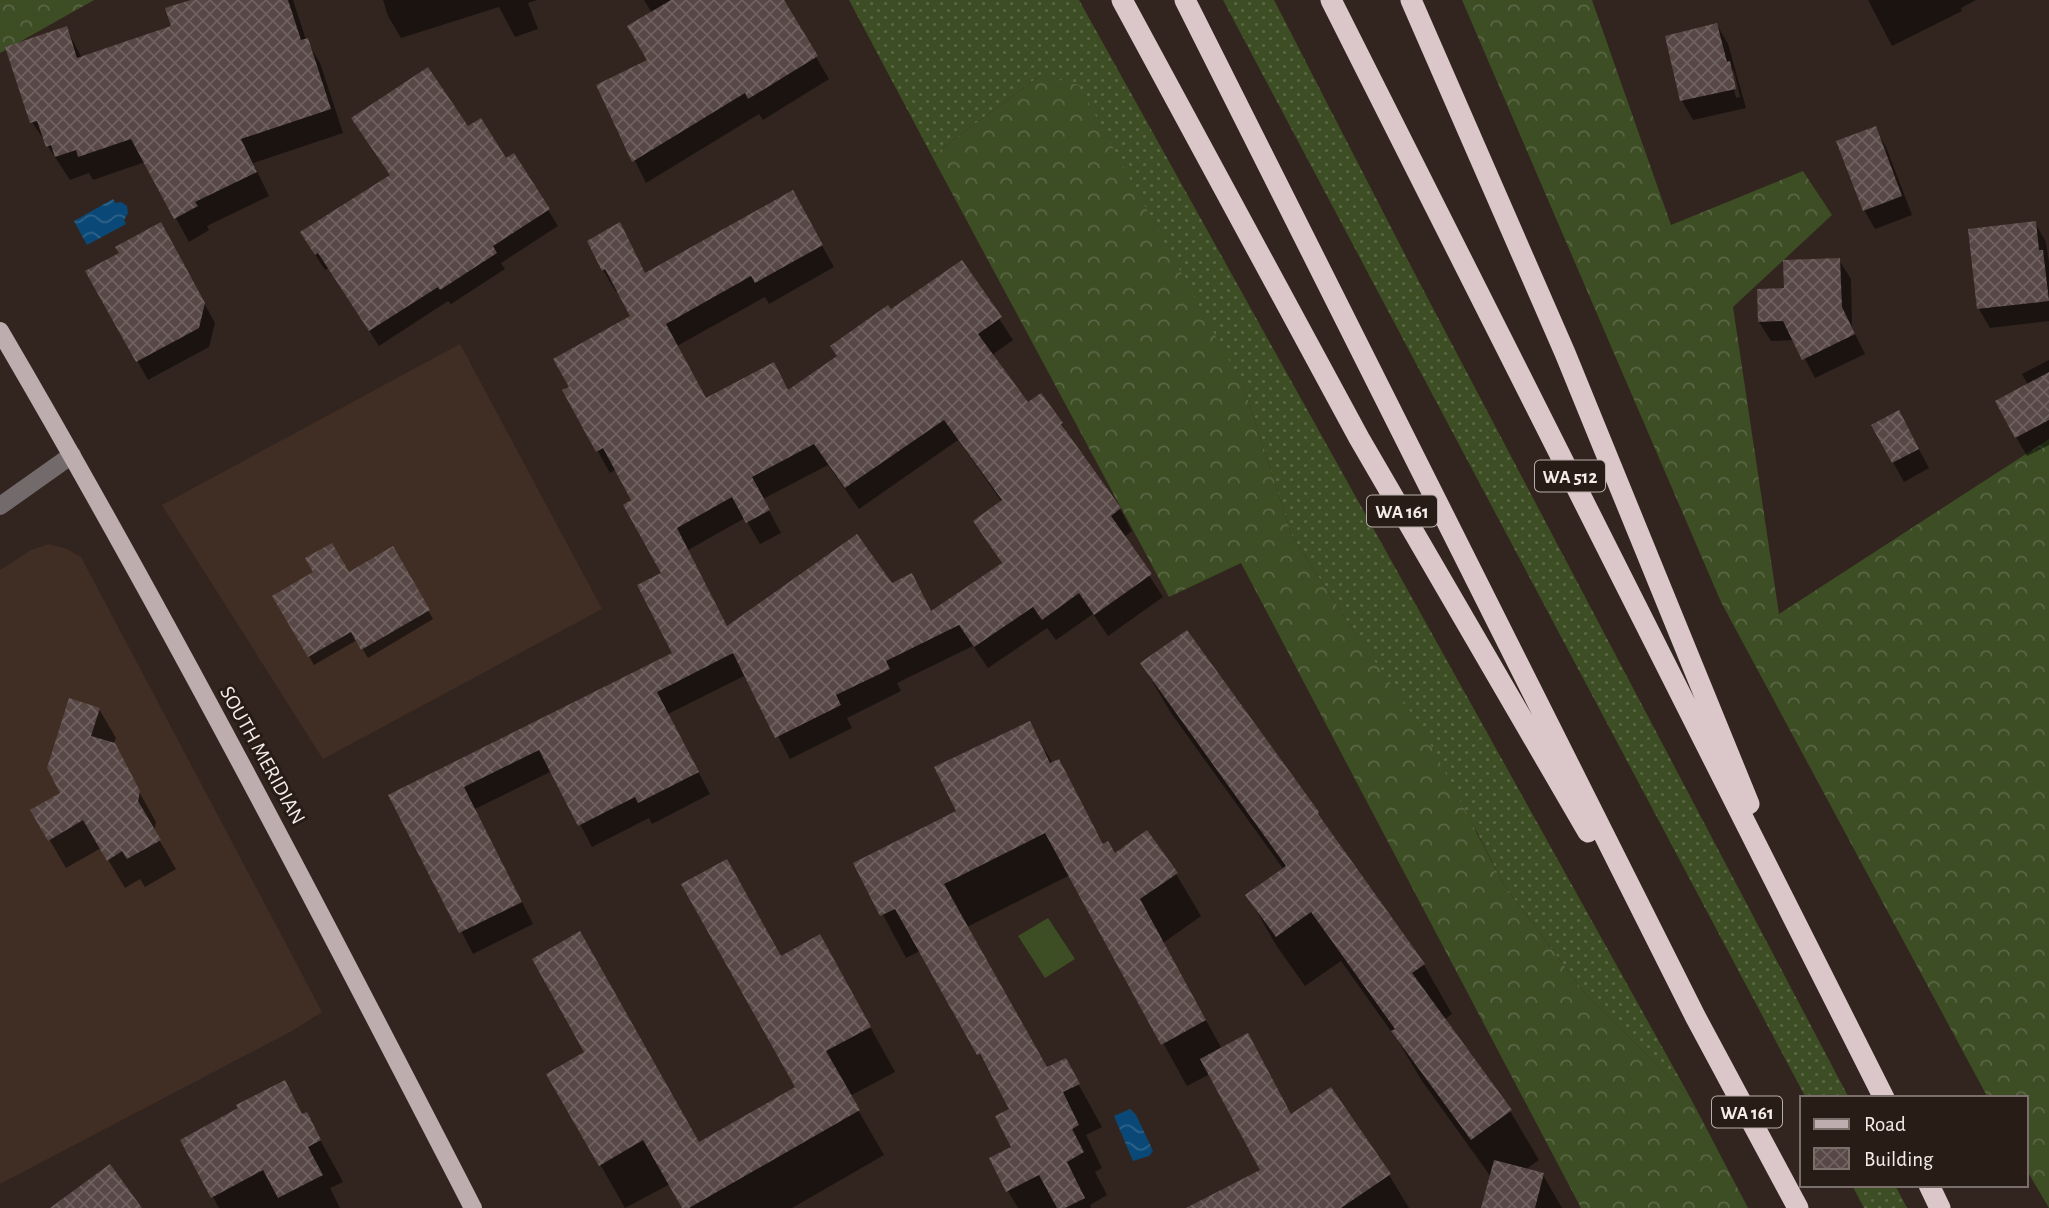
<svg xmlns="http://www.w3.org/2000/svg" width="2049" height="1208" font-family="'Alegreya Sans',sans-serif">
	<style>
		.built { fill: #402d24 }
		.grass { fill: url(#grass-dots) }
		.forest { fill: url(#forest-crowns) }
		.park { fill: #3d4d24 }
		.water { fill: url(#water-waves) }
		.shadow { fill: #0007; fill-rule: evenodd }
		.building { fill: url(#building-cross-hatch); fill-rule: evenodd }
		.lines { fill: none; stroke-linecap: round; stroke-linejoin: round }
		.minor { stroke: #726a6b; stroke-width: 18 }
		.major { stroke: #bdadae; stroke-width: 18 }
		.highway { stroke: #dbc7c9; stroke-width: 21 }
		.labels { text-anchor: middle; stroke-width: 6; stroke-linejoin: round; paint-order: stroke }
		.shield { fill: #281c16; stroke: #b8aea9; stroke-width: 2 }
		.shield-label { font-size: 19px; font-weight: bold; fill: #f5ece8 }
		.street-label { font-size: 21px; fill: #f5ece8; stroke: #281c16 }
	</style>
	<defs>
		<pattern id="grass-dots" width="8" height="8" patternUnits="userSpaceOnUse" patternTransform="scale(1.75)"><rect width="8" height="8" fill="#3d4d24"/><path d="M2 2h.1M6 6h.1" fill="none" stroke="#5a6744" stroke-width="1.8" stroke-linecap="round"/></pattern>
		<pattern id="forest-crowns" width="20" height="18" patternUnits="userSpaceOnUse" patternTransform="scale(1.75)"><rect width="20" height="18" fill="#3d4d24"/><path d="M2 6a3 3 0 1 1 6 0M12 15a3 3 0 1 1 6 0" fill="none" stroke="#5a6744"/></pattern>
		<pattern id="water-waves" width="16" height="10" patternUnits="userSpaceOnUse" patternTransform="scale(1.75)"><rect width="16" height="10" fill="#0a4977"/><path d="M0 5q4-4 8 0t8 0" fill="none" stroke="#2e638a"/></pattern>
		<pattern id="building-cross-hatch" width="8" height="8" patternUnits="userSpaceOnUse" patternTransform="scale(1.75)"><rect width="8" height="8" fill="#574745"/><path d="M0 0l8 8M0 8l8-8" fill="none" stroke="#706260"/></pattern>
	</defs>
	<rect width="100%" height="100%" fill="#32251f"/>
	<path class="built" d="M460,344L602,609L323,759L162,505Z
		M49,544L67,549L81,557L322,1012L292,1031L0,1184V570L31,550Z"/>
	<path class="grass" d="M849,0H1079L1690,1097L1586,995L1504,885L1477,832L1355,633L1292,536L1244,388L1041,75L932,156Z
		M1223,0H1274L1415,274L1849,1098H1806Z
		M1852,1185H1895L1907,1208H1864Z"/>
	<path class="forest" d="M0,0H94L0,53Z
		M1462,0H1592L1671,225L1803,171L1832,215L1733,307L1779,614L2049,439V1208L2026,1169V1098H1988L1721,602Z
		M1041,75L1079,85L1244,388L1292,536L1355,633L1422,728L1504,885L1586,995L1690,1097L1748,1208H1581L1241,563L1169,597L932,156Z"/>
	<path class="park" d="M1048,918L1075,959L1045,978L1018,936Z"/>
	<path class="water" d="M113,199L115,203L121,202L127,206L128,213L124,220L126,224L87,245L74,221Z
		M1130,1109L1136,1115L1153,1151L1149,1156L1133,1161L1114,1116Z"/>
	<path class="shadow" d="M197,0H293L306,40L320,63L343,133L253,163L269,196L207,226L209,230L189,242L145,162L93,180L89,173L70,180L32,122L66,28L82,58L173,27Z
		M383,0H537L528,3L538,29L515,37L499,7L401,38L388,16Z
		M644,0H782L829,79L763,120L759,114L646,183L598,86L649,61L652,13Z
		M1868,0H1976L1961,8L1962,11L1892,46Z
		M1717,25L1728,44L1746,108L1693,120L1682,101L1667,37ZM1729,67L1734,71L1740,97L1736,98Z
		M467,128L505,161L514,155L558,226L501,263L505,269L451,304L448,301L379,346L329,268L325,270L311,248Z
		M1875,128L1886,147L1912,215L1875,229L1864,210Z
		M792,193L834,267L769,304L765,297L677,346L706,400L789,392L838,358L891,312L962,262L1013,340L992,355L1028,405L1062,424L1074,445L1120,509L1132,531L1124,537L1163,597L1108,636L1093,614L1056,640L1047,628L988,668L973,646L897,683L901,691L847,718L852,728L790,759L746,675L668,714L710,794L652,824L649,818L592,847L552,771L475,809L533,924L473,954L391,795L674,654L663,574L633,501L616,469L610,473L564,391L571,387L633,317L618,291L616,292L603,270L620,224L646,275ZM958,440L1002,502L975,521L1003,565L931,613L891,585L727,628L688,550L745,518L760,544L781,533L763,499L828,465L859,509Z
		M2035,223L2046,242L2049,263V321L1990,328L1979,309Z
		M171,243L215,323L209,347L148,380L88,272Z
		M1839,260L1851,279L1852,328L1865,354L1815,378L1795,340L1771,341L1759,322L1786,290Z
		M2049,360V445L2027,456L2016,437L2028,385L2022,374Z
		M1873,426L1909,431L1929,468L1904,482Z
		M393,549L433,619L368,658L357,640L314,665L275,596L348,574Z
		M1142,664L1318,813L1328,832L1424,965L1452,1014L1444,1020L1510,1111L1539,1160L1525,1170L1543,1175L1562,1208H1483L1491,1177L1422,1081L1398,1041L1341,961L1305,986L1276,945L1247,895L1284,870L1171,713Z
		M99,709L116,738L113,745L156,822L154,831L176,869L145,887L140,879L125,888L101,848L66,868L32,810L62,793Z
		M1029,723L1053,764L1058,761L1104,845L1115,856L1176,874L1201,916L1163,943L1222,1049L1247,1036L1292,1115L1389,1175L1409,1208H1190L1262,1171L1210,1074L1187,1086L1070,875L967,927L1047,1069L1065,1060L1102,1127L1086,1135L1102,1168L1095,1172L1107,1195L1090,1205L1091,1208H1018L1008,1191L1013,1148L1011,1110L920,951L906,958L856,864L958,812Z
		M781,958L845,981L895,1072L850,1096L884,1155L792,1208H684L670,1184L625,1208L549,1074L699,1144L797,1088Z
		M284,1082L303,1116L306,1114L343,1182L330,1188L340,1208H219L182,1140Z"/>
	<path class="building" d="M191,0H288L301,40L308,38L331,109L241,139L257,172L195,202L198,206L174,219L131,139L78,157L76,150L55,157L51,145L46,147L37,121L30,123L5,47L67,26L77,58L171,26L165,8Z
		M671,0H784L818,56L748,99L745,93L632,162L596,85L647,60L627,26Z
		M1717,23L1727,62L1730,61L1736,89L1680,101L1665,36Z
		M428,67L468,126L481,118L506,158L514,153L550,209L493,246L497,253L440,290L438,287L369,331L318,253L315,255L300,232L390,175L351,118Z
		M1876,126L1902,196L1863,211L1836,141Z
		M793,190L823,245L755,283L751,276L666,324L706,398L774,362L788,390L837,356L830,346L888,305L891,309L962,260L1002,317L978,334L1028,402L1041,393L1063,423L1061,424L1121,508L1111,516L1152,574L1094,615L1079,593L1042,620L1033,607L974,647L959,625L886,661L890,669L836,695L841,705L775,738L733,653L657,692L699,772L638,803L635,797L578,826L539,750L464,787L522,902L459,933L388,795L672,653L637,585L661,573L623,505L631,500L603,448L596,452L562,390L569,387L553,359L630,316L605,269L602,271L587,241L620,222L645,273ZM944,420L1002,500L973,521L1002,563L931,611L912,573L892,583L857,534L727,626L677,528L732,497L746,523L770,510L752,477L814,444L845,488Z
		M2036,221L2039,250H2043L2049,301L1977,309L1968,229Z
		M161,222L205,303L199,328L136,362L85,271L119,253L115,247Z
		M1840,258L1842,307L1855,334L1802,360L1783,321L1758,322L1757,289L1784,288L1783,260Z
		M2049,372V420L2015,438L1995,401Z
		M1899,410L1919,449L1892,463L1871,425Z
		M332,543L349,572L393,546L430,610L361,650L351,632L308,657L272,596L313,572L305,558Z
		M1187,630L1319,812L1318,814L1425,964L1412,973L1512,1110L1471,1140L1391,1031L1395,1029L1311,912L1276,937L1245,895L1286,866L1140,663Z
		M69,698L100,708L91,736L115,743L140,791L138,801L161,840L127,859L122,851L107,861L83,820L48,841L30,810L60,793L47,768Z
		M1030,721L1050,763L1059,759L1103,844L1108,841L1115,853L1147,830L1178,873L1140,899L1206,1020L1161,1045L1045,833L944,884L1047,1067L1066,1058L1080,1084L1063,1092L1079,1125L1072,1129L1084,1152L1067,1162L1085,1198L1065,1208H1057L1039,1175L1006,1192L989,1158L1011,1147L995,1116L1009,1109L980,1054L977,1055L895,909L880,916L853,863L956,811L934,767Z
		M727,859L781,956L820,934L871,1027L826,1051L860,1110L689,1208H682L643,1140L599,1166L546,1074L584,1052L532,959L580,931L699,1142L795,1087L681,884Z
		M1248,1033L1291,1114L1331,1087L1391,1174L1341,1208H1186L1260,1170L1200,1059Z
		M285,1080L302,1114L307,1112L321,1140L308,1147L323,1175L278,1198L263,1170L211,1198L180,1140L238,1108L236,1105Z
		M1494,1160L1544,1173L1535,1208H1481Z
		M110,1164L142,1208H50Z"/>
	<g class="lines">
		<path class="minor" d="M0,506L72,455"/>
		<path class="major" d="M0,331C168,618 321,913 473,1208"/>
		<path class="highway" d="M1122,0L1359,438L1588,832
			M1185,0L1695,1016L1798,1208
			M1331,0L1884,1098
			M1411,0L1565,353L1749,804
			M1929,1185L1940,1208"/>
	</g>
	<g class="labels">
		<g class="shield">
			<rect x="1535" y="460.5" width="70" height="31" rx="5"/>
			<rect x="1367" y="495.5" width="70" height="31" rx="5"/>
			<rect x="1712" y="1096.5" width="70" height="31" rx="5"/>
		</g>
		<g class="shield-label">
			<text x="1570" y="483">WA 512</text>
			<text x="1402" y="518">WA 161</text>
			<text x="1747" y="1119">WA 161</text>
		</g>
		<g class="street-label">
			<text transform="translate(263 755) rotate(61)" y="7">SOUTH MERIDIAN</text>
		</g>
	</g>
	<rect x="1800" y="1096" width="228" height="91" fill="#281c16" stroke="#7a6f6a" stroke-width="2"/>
	<rect x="1814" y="1119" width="35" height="10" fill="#bdadae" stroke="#7a6f6a" stroke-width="2"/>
	<text x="1864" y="1131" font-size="21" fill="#f5ece8">Road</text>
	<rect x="1814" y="1148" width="35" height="21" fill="url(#building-cross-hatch)" stroke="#7a6f6a" stroke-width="2"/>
	<text x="1864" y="1166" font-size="21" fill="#f5ece8">Building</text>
</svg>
